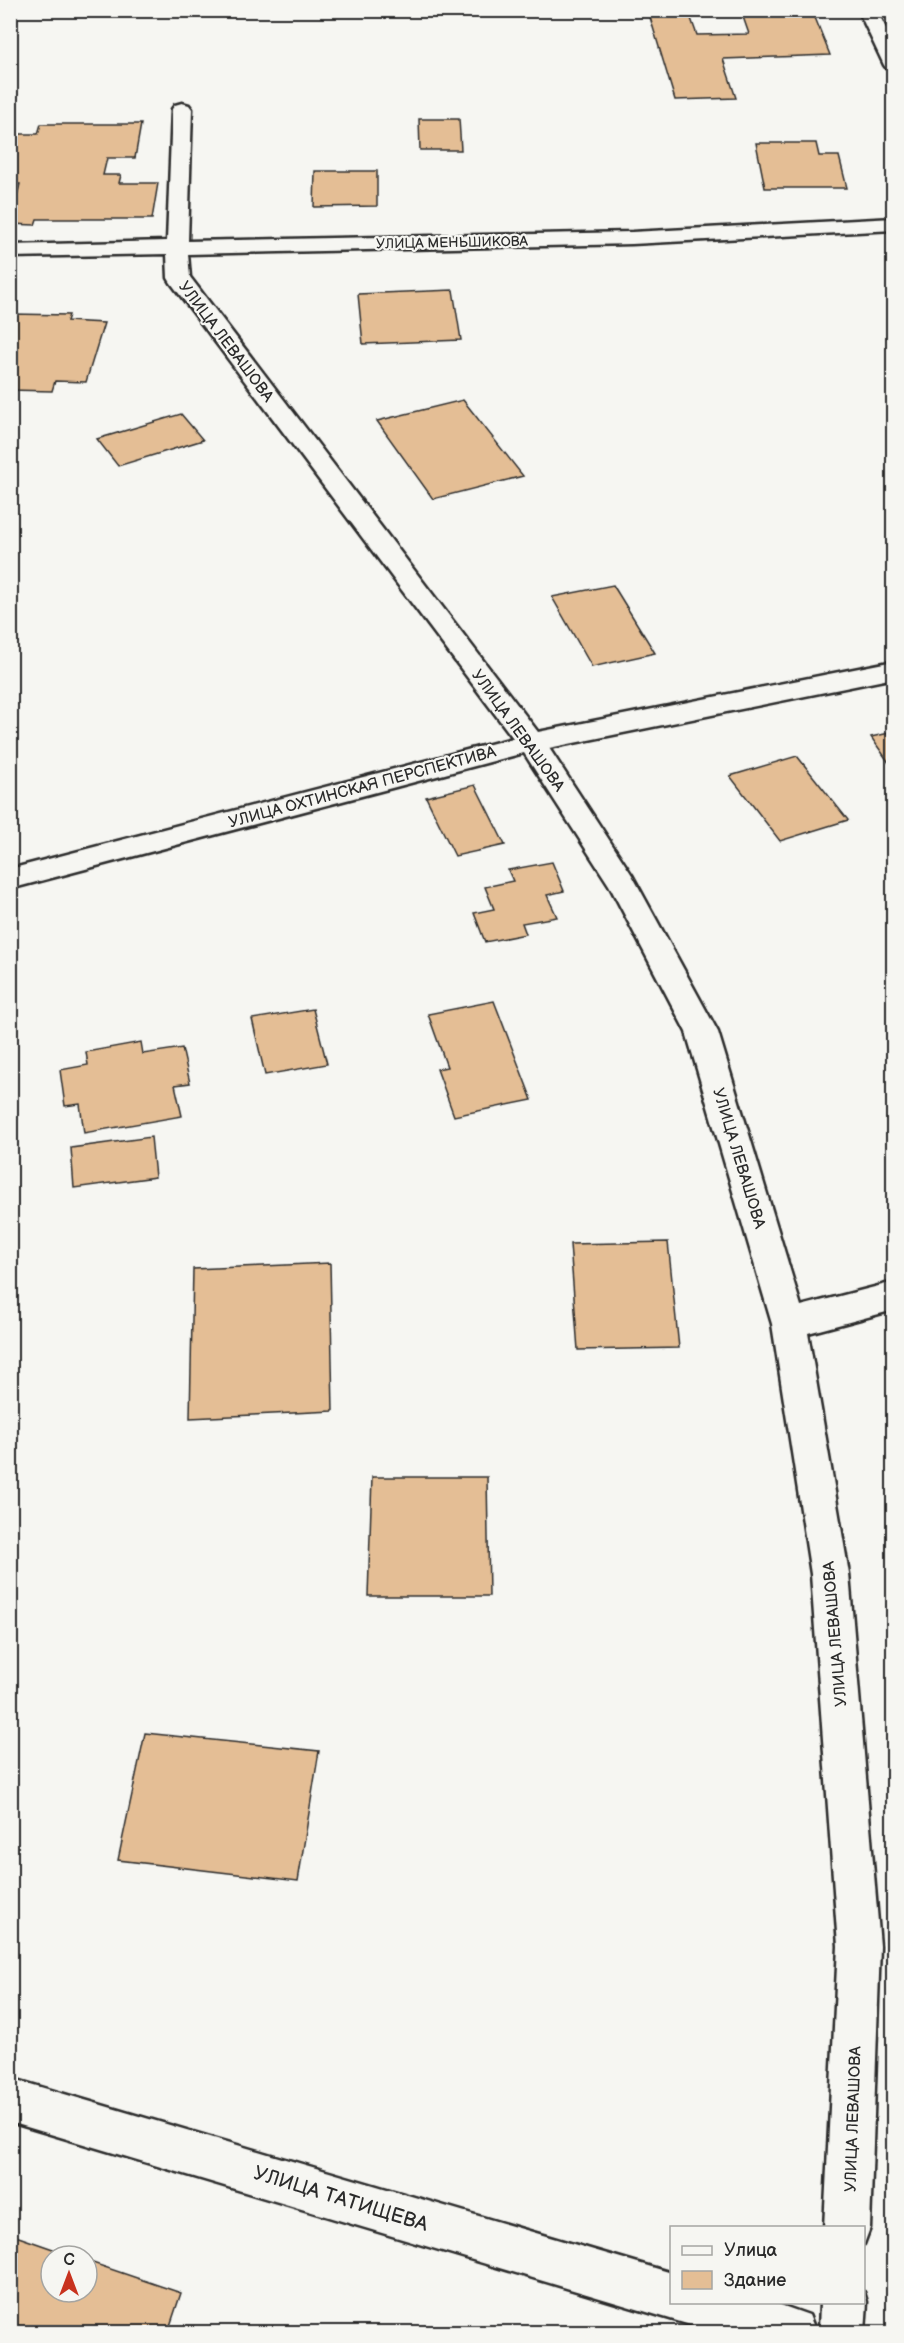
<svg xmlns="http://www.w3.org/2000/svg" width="904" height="2343" font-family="'Balsamiq Sans',sans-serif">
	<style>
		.building { fill: #e4be95; stroke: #2b2b2b; stroke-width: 1.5 }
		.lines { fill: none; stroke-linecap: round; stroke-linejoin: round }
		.minor-casing { stroke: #2b2b2b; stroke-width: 5 }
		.minor { fill: #f6f6f2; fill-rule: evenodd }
		.labels { text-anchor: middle; stroke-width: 4.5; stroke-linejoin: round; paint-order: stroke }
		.far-street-label { font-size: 14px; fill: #2b2b2b; stroke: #f6f6f2 }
		.street-label { font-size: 16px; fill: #2b2b2b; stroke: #f6f6f2 }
		.near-street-label { font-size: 20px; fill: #2b2b2b; stroke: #f6f6f2 }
	</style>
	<rect width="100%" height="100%" fill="#f6f6f2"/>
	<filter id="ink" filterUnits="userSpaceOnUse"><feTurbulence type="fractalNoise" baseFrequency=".0167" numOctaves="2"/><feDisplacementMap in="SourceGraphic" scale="12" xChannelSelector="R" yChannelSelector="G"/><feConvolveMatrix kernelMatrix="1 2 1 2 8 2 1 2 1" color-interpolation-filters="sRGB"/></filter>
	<g filter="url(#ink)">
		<path class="building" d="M812,10L830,55L723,59L736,98L675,100L649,14L689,13L697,35L749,34L741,11Z
			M419,119H459L461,150H420Z
			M41,124H141L135,158H107L103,175H121L119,183H158L152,219H37L35,225L10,224L20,184H10V134H38Z
			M756,143H816L819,156H839L847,188H765Z
			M315,171H377V206L314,207Z
			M453,290L461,340L363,344L358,294Z
			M11,314L69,315L67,321L104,323L86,382L55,381L52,391L10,390Z
			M463,400L523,476L433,499L377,421Z
			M181,414L203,440L118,466L97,439Z
			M613,585L655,653L592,667L552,597Z
			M894,732V770L871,737Z
			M797,756L848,820L780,841L730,776Z
			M475,785L505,845L455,856L426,797Z
			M552,862L564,891L547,895L557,917L522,923L526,934L485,942L474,913L494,909L485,887L513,881L508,870Z
			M494,1001L532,1100L454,1116L437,1069L447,1067L428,1014Z
			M313,1009L327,1064L265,1075L252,1019Z
			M141,1042L143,1054L182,1048L190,1083L175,1085L182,1116L84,1133L80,1104L65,1106L60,1070L88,1065L86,1052Z
			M151,1137L155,1177L74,1188L71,1148Z
			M668,1242L679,1348L578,1350L570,1244Z
			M330,1263L333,1411L190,1418L193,1269Z
			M372,1477H487L489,1596H368Z
			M145,1733L319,1751L298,1881L118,1860Z
			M10,2234L73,2256H51V2292H87V2261L181,2293L168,2332H10Z"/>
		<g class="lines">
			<defs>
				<path id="minor" d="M858,10H877L894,45V71L887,69L884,65Z
					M182,103L189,105L192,109L188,241L632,232L894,218V230L632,244L188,254L190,277L538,732L894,661V678L549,748L632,875L718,1032L801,1306L894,1282V1310L808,1333L849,1574L880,1946L870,2228L864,2244V2228H824L838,1946L811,1574L772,1324L686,1032L609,885L524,753L10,889V869L513,738L171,283L168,278L167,254L10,257V245L167,241L172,109L175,105Z
					M10,2078L672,2273V2302H772L809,2315L816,2332H714L10,2122Z
					M864,2292L867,2302L865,2332H819L820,2302H864Z"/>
			</defs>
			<use href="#minor" class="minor-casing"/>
			<use href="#minor" class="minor"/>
		</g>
	</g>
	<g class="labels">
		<g class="far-street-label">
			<text transform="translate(452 242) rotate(-1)" y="5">УЛИЦА МЕНЬШИКОВА</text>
		</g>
		<g class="street-label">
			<text transform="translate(227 341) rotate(53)" y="6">УЛИЦА ЛЕВАШОВА</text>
			<text transform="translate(519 730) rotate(54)" y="6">УЛИЦА ЛЕВАШОВА</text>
			<text transform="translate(362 786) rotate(-15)" y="6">УЛИЦА ОХТИНСКАЯ ПЕРСПЕКТИВА</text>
			<text transform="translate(740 1158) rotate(73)" y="6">УЛИЦА ЛЕВАШОВА</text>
			<text transform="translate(834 1634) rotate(-95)" y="6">УЛИЦА ЛЕВАШОВА</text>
			<text transform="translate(852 2119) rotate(-88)" y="6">УЛИЦА ЛЕВАШОВА</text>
		</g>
		<g class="near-street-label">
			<text transform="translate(341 2198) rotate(17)" y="7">УЛИЦА ТАТИЩЕВА</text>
		</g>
	</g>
	<rect width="904" height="2343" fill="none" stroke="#f6f6f2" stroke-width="36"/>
	<rect x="18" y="18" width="868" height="2307" fill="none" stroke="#2b2b2b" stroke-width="2" filter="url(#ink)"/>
	<rect x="670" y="2226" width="195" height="78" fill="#f6f6f2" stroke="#a5a5a2" stroke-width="1.5"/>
	<rect x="682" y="2246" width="30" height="9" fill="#f6f6f2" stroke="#a5a5a2" stroke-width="1.5"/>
	<text x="724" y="2256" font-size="18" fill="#2b2b2b">Улица</text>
	<rect x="682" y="2271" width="30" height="18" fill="#e4be95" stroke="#a5a5a2" stroke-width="1.5"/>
	<text x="724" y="2286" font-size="18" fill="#2b2b2b">Здание</text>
	<g transform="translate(69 2274)"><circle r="28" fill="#f6f6f2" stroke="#a5a5a2" stroke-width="1.5"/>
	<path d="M0-4.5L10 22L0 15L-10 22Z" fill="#c8321e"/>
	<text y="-9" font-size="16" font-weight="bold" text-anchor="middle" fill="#2b2b2b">С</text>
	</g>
</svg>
